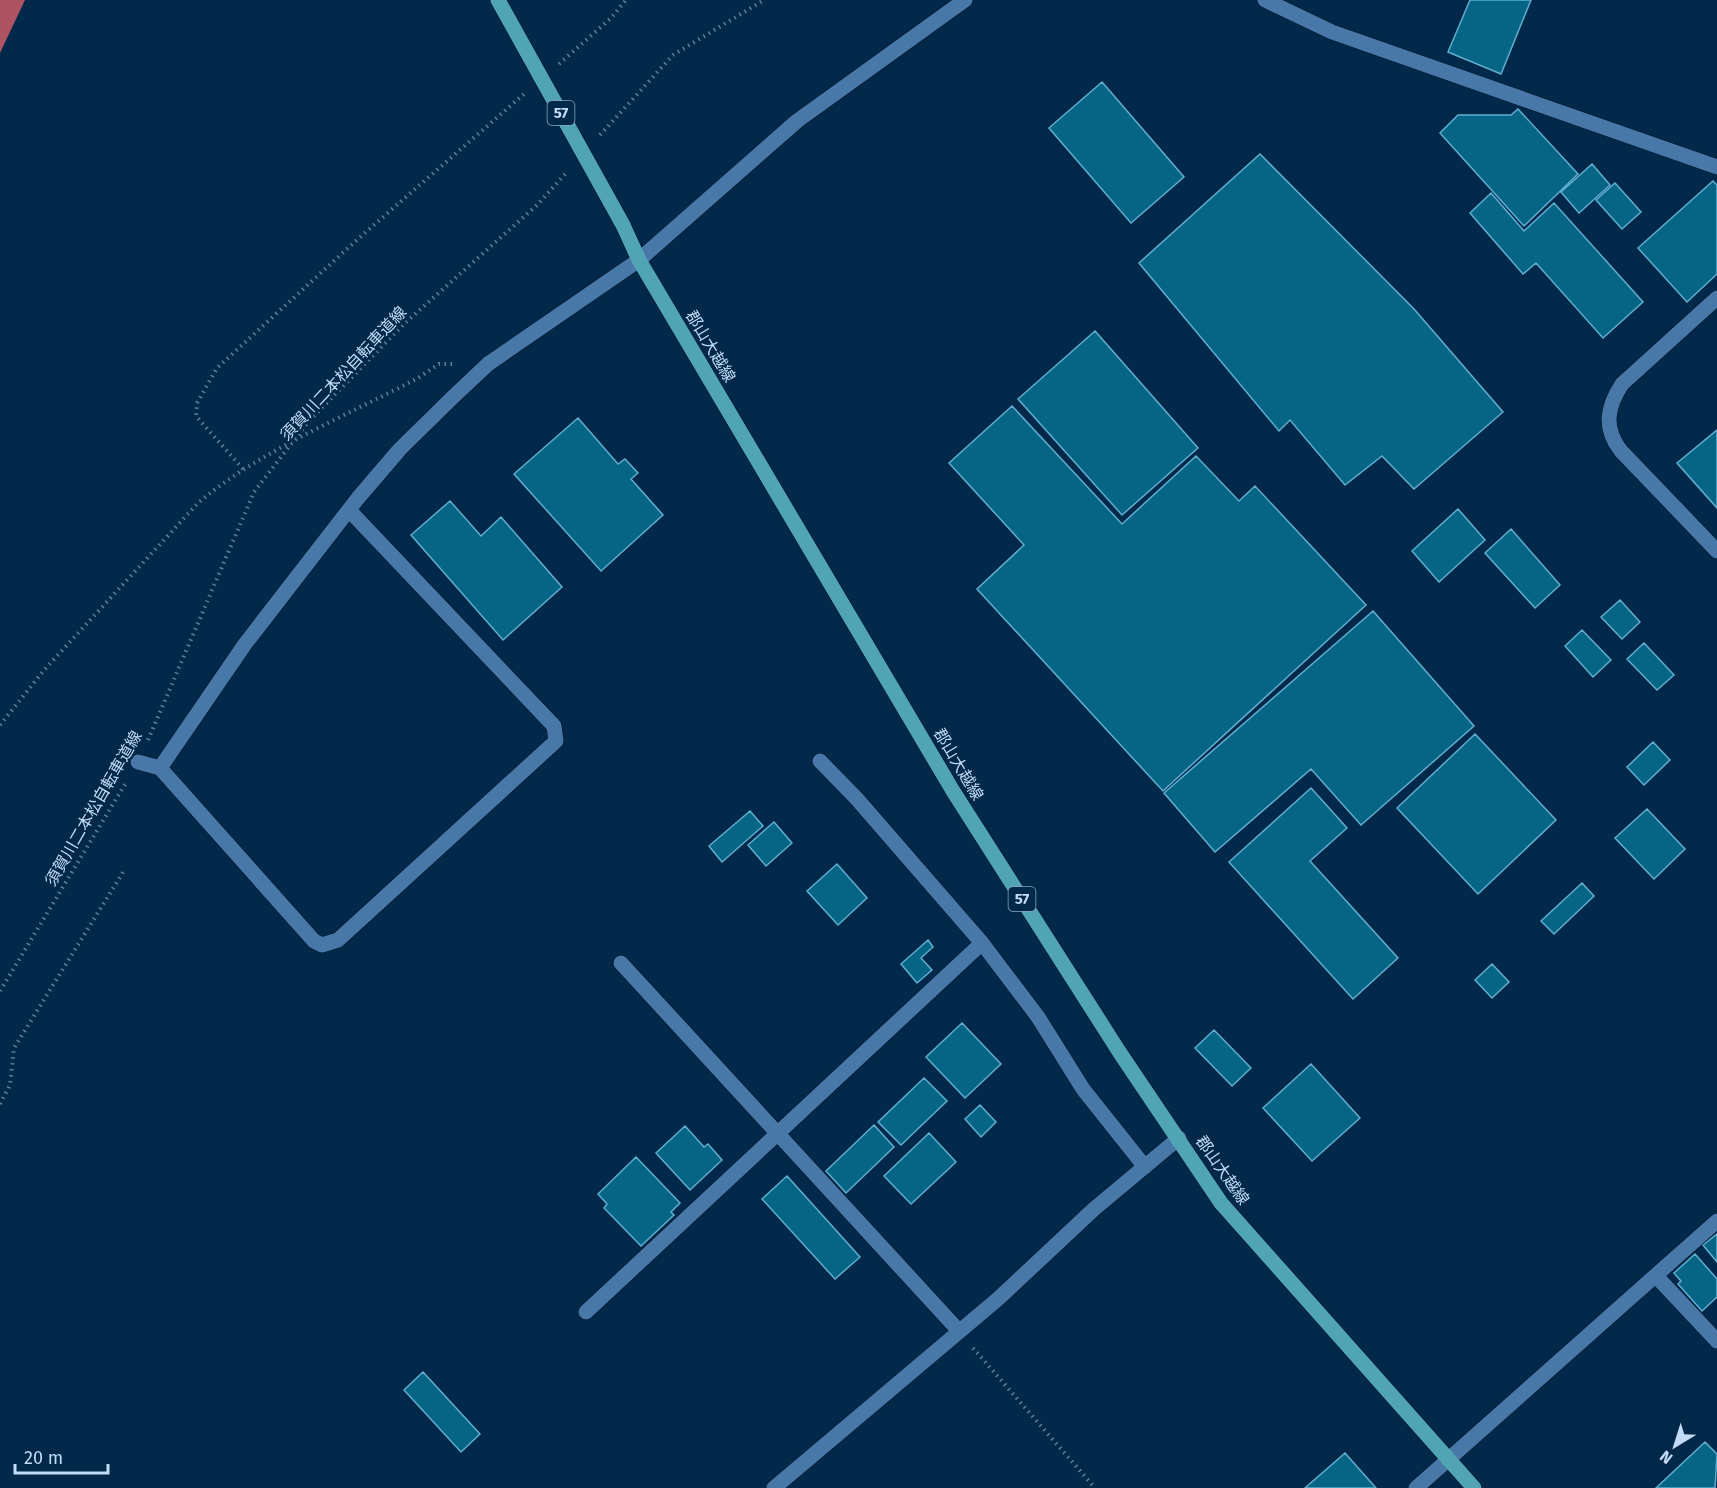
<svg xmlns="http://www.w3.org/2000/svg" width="1717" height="1488" font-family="'Fira Sans','Noto Sans JP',sans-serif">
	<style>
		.water { fill: #ae5364 }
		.building { fill: #066484; stroke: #61aed1; stroke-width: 1.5 }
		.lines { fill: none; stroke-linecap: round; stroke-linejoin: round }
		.minor-casing { stroke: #001127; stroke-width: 16 }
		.major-casing { stroke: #001127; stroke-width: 16 }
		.path { stroke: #5e7e9c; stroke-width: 4; stroke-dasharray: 1.5 4.5; stroke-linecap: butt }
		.minor { stroke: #4878a8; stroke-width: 15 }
		.major { stroke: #51a4b4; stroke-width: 15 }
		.major-bridge-casing { stroke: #001127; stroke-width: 16; stroke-linecap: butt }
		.major-bridge { stroke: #51a4b4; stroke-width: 15 }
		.labels { text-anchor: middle; stroke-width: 5; stroke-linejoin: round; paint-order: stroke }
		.shield { fill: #03294a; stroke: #89a6c2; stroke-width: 1.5 }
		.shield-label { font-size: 15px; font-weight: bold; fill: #c2dcf6 }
		.street-label { font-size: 16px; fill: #c2dcf6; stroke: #03294a }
	</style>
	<rect width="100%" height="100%" fill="#03294a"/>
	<path class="water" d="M0,0H25L0,53Z"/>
	<path class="building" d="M1470,0H1531L1501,74L1448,52Z
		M1102,82L1184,177L1131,223L1049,128Z
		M1518,109L1578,174L1524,226L1440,133L1458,115H1511Z
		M1260,154L1414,309L1503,412L1414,489L1382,456L1345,485L1290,420L1279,431L1139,263Z
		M1592,164L1610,185L1579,213L1561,192Z
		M1713,181L1717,185V274L1687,302L1638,248Z
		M1615,183L1641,212L1622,229L1596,200Z
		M1491,193L1524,231L1554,203L1643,302L1603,338L1536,263L1523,274L1470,213Z
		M1095,331L1198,448L1122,515L1018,399Z
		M1012,406L1122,524L1196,456L1239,501L1255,486L1366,605L1163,791L977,589L1024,545L949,463Z
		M578,418L618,464L625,459L638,473L631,479L663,515L601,571L514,474Z
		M1717,430V508L1677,463Z
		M450,501L481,536L501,517L562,587L503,640L411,535Z
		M1458,509L1485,540L1439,582L1412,551Z
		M1511,529L1560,585L1535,608L1485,553Z
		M1620,600L1640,622L1622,639L1601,617Z
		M1373,611L1474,726L1361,825L1311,769L1215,852L1164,793Z
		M1582,630L1611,660L1593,677L1565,646Z
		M1644,643L1674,675L1657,690L1627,659Z
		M1475,734L1556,820L1478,894L1397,808Z
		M1653,742L1670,760L1644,785L1627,767Z
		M1311,788L1347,828L1310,861L1398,958L1353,999L1229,862Z
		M1647,809L1685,849L1654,879L1615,838Z
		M750,811L763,826L722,862L709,846Z
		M774,822L792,843L766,866L748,845Z
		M837,864L867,898L838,925L807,891Z
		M1582,883L1594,896L1554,934L1541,921Z
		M928,940L933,947L921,958L932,970L917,983L901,964Z
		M1492,964L1509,982L1492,998L1475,980Z
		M962,1023L1001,1064L965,1098L926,1057Z
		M1214,1030L1251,1068L1232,1086L1195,1048Z
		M1311,1064L1360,1118L1312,1161L1263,1108Z
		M924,1078L947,1101L901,1145L878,1122Z
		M980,1105L996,1122L981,1137L965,1119Z
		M874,1125L894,1147L846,1193L826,1171Z
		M685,1126L704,1147L708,1144L722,1160L690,1190L656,1153Z
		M929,1133L956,1162L911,1204L884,1176Z
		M636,1157L680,1203L671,1212L674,1215L641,1246L604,1208L607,1204L598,1194Z
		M787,1176L860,1257L835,1279L762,1199Z
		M1717,1234V1262L1703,1245Z
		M1695,1254L1717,1279V1297L1702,1311L1678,1284L1681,1281L1674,1273Z
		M423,1372L480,1434L461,1452L404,1390Z
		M1705,1442L1717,1454L1715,1488H1656Z
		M1345,1453L1376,1488H1305Z"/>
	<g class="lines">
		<defs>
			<path id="minor" d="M1265,0L1332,32L1717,167
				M1717,298L1622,384C1607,407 1603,428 1621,451L1717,551
				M349,510L554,726L556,741L338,940L322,945L314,941L160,768L245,644L358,498L400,449L453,397L488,364L639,260L797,121L965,0
				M820,761L857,799L982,943L1038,1017L1083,1089L1145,1167
				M138,762L160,768
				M621,963L959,1331
				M1656,1276L1717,1341
				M586,1312L982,943
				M774,1488L999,1298L1094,1209L1179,1138
				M1416,1488L1717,1221"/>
			<path id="major" d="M623,225L639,260L953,791L1120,1053L1221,1203L1474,1488"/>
		</defs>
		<use href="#minor" class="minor-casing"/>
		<use href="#major" class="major-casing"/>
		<path class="path" d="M559,64L611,18L626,0
			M600,135L673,55L764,0
			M243,469L196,416L197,403L217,368L359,238L524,94
			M0,725L45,669L198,503C259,451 346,416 418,378L439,364H454
			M148,740L254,492L308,422L405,323L537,205L567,172
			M0,991L127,781
			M0,1104L10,1085L14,1048L125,869
			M973,1348L1095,1488"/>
		<use href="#minor" class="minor"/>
		<use href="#major" class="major"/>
		<defs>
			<path id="major-bridge" d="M498,0L623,225"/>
		</defs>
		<use href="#major-bridge" class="major-bridge-casing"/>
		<use href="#major-bridge" class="major-bridge"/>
	</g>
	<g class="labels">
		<g class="shield">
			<rect x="547.5" y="101" width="27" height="24" rx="4.5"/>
			<rect x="1008.5" y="887" width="27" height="24" rx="4.5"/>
		</g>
		<g class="shield-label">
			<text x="561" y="118">57</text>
			<text x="1022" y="904">57</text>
		</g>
		<g class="street-label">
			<text transform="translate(711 346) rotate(59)" y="6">郡山大越線</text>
			<text transform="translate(343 373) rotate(-47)" y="6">須賀川二本松自転車道線</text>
			<text transform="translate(959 764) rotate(59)" y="6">郡山大越線</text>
			<text transform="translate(93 808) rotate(-60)" y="6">須賀川二本松自転車道線</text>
			<text transform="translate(1223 1170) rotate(55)" y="6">郡山大越線</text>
		</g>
	</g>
	<g transform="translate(1675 1446) rotate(218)" stroke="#03294a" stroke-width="4.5" paint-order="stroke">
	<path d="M0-4.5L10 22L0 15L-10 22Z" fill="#c2dcf6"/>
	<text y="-9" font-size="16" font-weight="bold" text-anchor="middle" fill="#c2dcf6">N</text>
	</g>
	<path d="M15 1464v9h93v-9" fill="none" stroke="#c2dcf6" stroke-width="3"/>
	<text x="24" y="1464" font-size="18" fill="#c2dcf6" stroke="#03294a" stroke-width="4.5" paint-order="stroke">20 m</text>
</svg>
